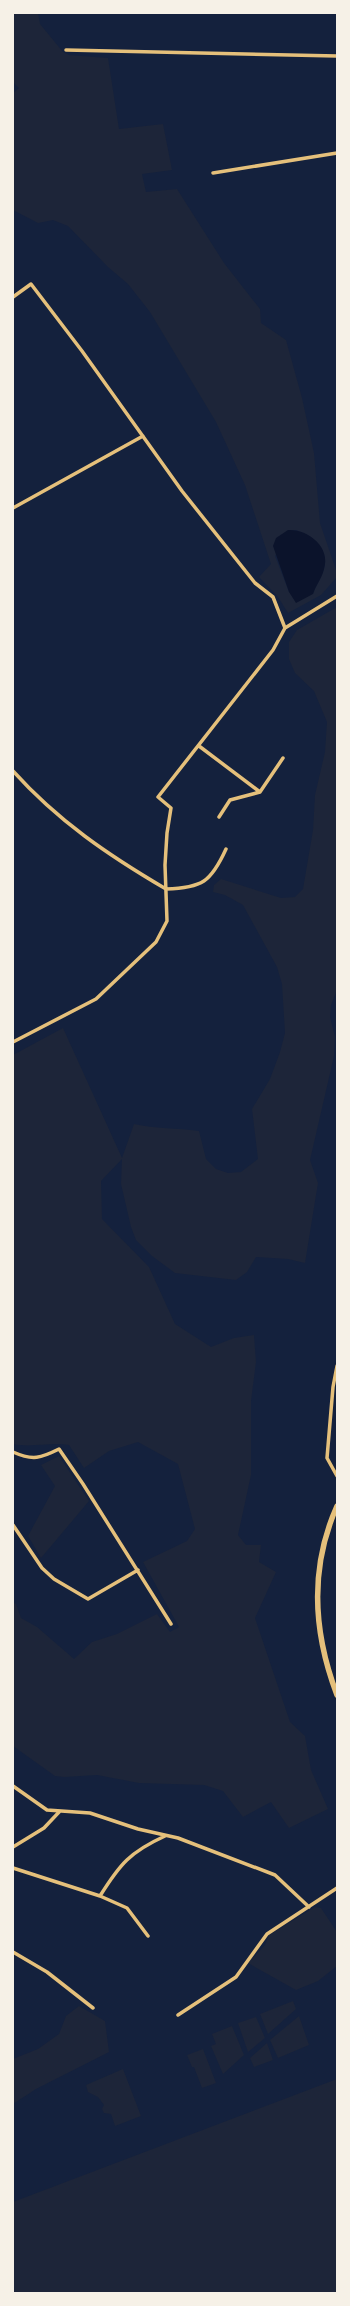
<svg xmlns="http://www.w3.org/2000/svg" width="350" height="2306" font-family="'Noto Serif',serif">
	<style>
		.green { fill: #1d2539; fill-rule: evenodd }
		.water { fill: #0b132b }
		.lines { fill: none; stroke-linecap: round; stroke-linejoin: round }
		.minor { stroke: #e5c07b; stroke-width: 3.5 }
		.secondary { stroke: #e5c07b; stroke-width: 5.5 }
	</style>
	<rect width="100%" height="100%" fill="#14213d"/>
	<path class="green" d="M13,13H38L40,24L63,52L69,55L108,58L119,129L163,124L172,170L142,174L146,192L177,189L224,263L260,309L261,323L286,340L302,398L314,453L320,523L337,573V577L321,595L288,613L278,597L259,577L271,564L245,485L216,422L150,312L128,284L108,267L68,226L53,220L38,223L13,210V93L19,88L13,82ZM296,530C312,535 330,549 324,569C322,577 316,585 313,594L289,592L275,556L288,531Z
		M337,607V990L331,1005L330,1017L335,1037L334,1056L310,1160L318,1183L305,1263L288,1259L256,1257L247,1272L236,1280L175,1273L152,1256L136,1240L131,1227L121,1184L122,1159L101,1181L102,1219L149,1267L175,1324L211,1347L234,1338L254,1335L256,1362L251,1401V1475L238,1535L246,1545H261L259,1562L276,1572L255,1618L290,1722L305,1736L311,1770L328,1809L289,1828L271,1802L243,1817L223,1791L204,1785L139,1783L97,1775L64,1777L55,1776L13,1746V1602L16,1604L21,1618L37,1627L74,1659L92,1642L117,1634L157,1614L170,1632L179,1627L143,1562L187,1541L195,1529L178,1464L138,1442L109,1451L84,1468L69,1445C50,1442 32,1448 13,1444V1055L63,1028L122,1158L134,1124C155,1129 177,1128 199,1131L206,1159L216,1169L228,1173L241,1172L258,1159L252,1109L270,1079L280,1052L285,1033L282,984L277,967L243,905L225,895L213,892L214,885L221,879L281,898L295,897L303,889L313,830L315,795L325,752L327,722L314,691L295,673L289,659V642L297,630Z
		M59,1456L89,1501L41,1558L28,1536L55,1486L41,1465Z
		M315,1907L321,1908L337,1932V1966L318,1981L296,1990L248,1963L265,1945L269,1935Z
		M293,2001L296,2009L268,2034L260,2014Z
		M79,2006L105,2021L109,2052L36,2089L13,2104V2059L38,2049L59,2034L66,2016Z
		M299,2016L309,2045L278,2058L270,2040Z
		M256,2017L265,2038L248,2052L238,2023Z
		M232,2026L244,2055L223,2074L211,2046L216,2044L212,2034Z
		M267,2043L273,2060L254,2067L250,2058Z
		M203,2049L216,2083L202,2088L194,2067H192L187,2055Z
		M123,2069L141,2116L115,2126L111,2114L104,2113L102,2109L104,2105L98,2097L88,2092L86,2085Z
		M337,2079V2293H13V2202Z"/>
	<path class="water" d="M288,530C308,529 331,547 324,569C322,578 316,585 313,594L296,603L289,592L273,546L276,538Z"/>
	<g class="lines">
		<path class="minor" d="M66,50L337,56
			M213,173L337,153
			M13,297L31,284L82,351L182,491L255,583L273,597L285,628
			M13,508L143,436
			M199,746L260,792
			M13,771C58,821 108,855 166,889
			M219,817L230,800L260,792L283,758
			M166,889C202,888 211,882 226,849
			M13,1042L96,999L156,942L167,921L165,865L167,833L171,808L158,797L273,650L285,628L337,596
			M337,1366L333,1387L327,1458L337,1476
			M13,1452C33,1461 41,1458 59,1449L83,1484L171,1624
			M13,1525L42,1568L54,1579L88,1599L138,1570
			M13,1786L47,1810L90,1813L138,1829L178,1838L275,1875L309,1907
			M13,1847L44,1828L60,1811
			M13,1868L100,1896
			M148,1936L127,1908L100,1896C120,1864 130,1852 165,1836
			M13,1952L47,1972L93,2008
			M178,2015L236,1977L267,1934L337,1888"/>
		<path class="secondary" d="M337,1506C309,1569 313,1632 337,1695"/>
	</g>
	<rect width="350" height="2306" fill="none" stroke="#f6f1e7" stroke-width="28"/>
</svg>
